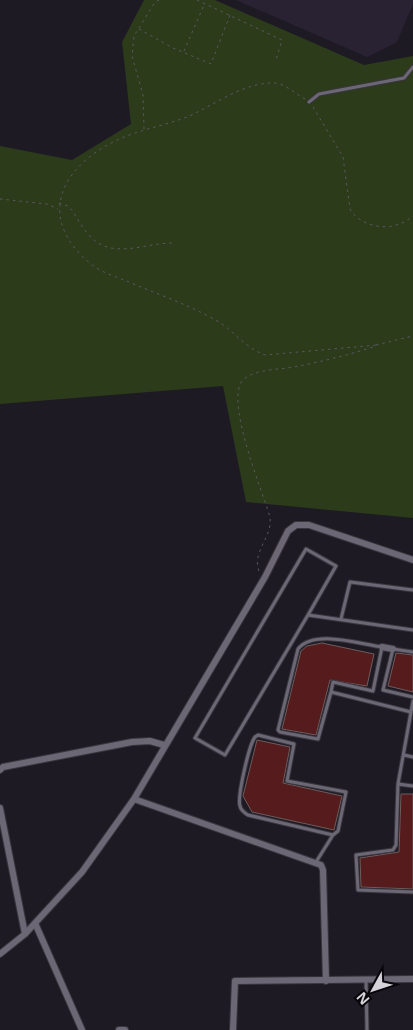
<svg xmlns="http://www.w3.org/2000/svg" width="413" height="1030" font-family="'Noto Sans',sans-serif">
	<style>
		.built { fill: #282232 }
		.green { fill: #2c3b1a }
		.building { fill: #561b1d; stroke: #6c5d5c }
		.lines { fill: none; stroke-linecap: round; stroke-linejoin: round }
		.lane-casing { stroke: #39363e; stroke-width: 5 }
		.street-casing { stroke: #39363e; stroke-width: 8 }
		.path { stroke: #5b5760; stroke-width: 1; stroke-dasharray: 2.5 4; stroke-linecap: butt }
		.lane { stroke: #6c6774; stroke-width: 3 }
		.street { stroke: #6c6774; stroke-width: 6 }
	</style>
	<rect width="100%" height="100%" fill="#1e1a24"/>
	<path class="built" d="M236,0H413V4L397,42L367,57Z"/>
	<path class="green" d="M144,0H215L364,65L413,56V518L246,502L223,386L0,404V146L72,160L131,124L122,42Z"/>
	<path class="building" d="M322,643L374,654L367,686L330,680L316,735L282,729L301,651L307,646Z
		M396,653L413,655V692L388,686Z
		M257,740L290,747L283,783L342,796L334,830L252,812L243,796Z
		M401,794H413V889L361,887L360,858L399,852Z"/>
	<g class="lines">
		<defs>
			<path id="lane" d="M309,102L319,94L404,78L413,67
				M308,615L225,755L195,738L306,549L336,566L308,615L413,630
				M341,619L350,582L413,590
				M413,652L393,649L383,690L413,697
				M331,692L333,682L373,691L382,647C359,644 314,629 298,649L278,730L280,732L318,739L331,692L411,712L398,784L396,845L393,850L356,855L358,890L413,892
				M411,712L413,701
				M404,755L413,757
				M398,784L413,786
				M316,862L333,835L338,831L346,792L287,781L294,744L258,735L255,737C249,745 237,797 240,806C241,811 244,812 248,815L333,835
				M366,980L367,1030"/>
			<path id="street" d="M382,647L393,649
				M0,770L3,767L132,742L150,741L164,745
				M134,799L321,865L323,870L326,981
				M0,808L25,934
				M35,923L82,1030
				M0,954L25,934L82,872L134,799L265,577L288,531L296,525H309L413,560
				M119,1030H125
				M233,1030L235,981L413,979"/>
		</defs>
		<use href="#lane" class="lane-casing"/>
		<use href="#street" class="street-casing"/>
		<path class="path" d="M197,0L282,40L276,60
			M139,29L173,48L211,64L230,15
			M184,51L204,5
			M305,99C296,94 285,84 275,83C243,82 215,105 187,117C163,126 138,130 115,141C58,169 37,220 91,264C102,273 117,277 129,282C150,291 172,299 192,308C202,313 213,318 222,324C237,335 248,349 265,355L377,345
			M313,107L343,157L350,209C358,224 383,231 399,224C404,223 409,219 413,216
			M144,129L143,95L132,56L133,45L134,36L155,2L159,0
			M0,199L47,204L58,209
			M59,203L68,206C76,214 80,225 88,234C110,261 144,243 172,243
			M376,345L413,336
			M259,571C251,551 276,534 269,514C262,490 223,396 244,379C257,368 283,370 299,366C324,361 348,355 373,347"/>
		<use href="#lane" class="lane"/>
		<use href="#street" class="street"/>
	</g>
	<g transform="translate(373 990) rotate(230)" stroke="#07060a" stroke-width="4" paint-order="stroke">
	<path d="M0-4L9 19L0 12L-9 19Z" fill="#d5d2d9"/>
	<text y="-8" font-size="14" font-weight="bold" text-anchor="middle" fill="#d5d2d9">N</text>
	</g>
</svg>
